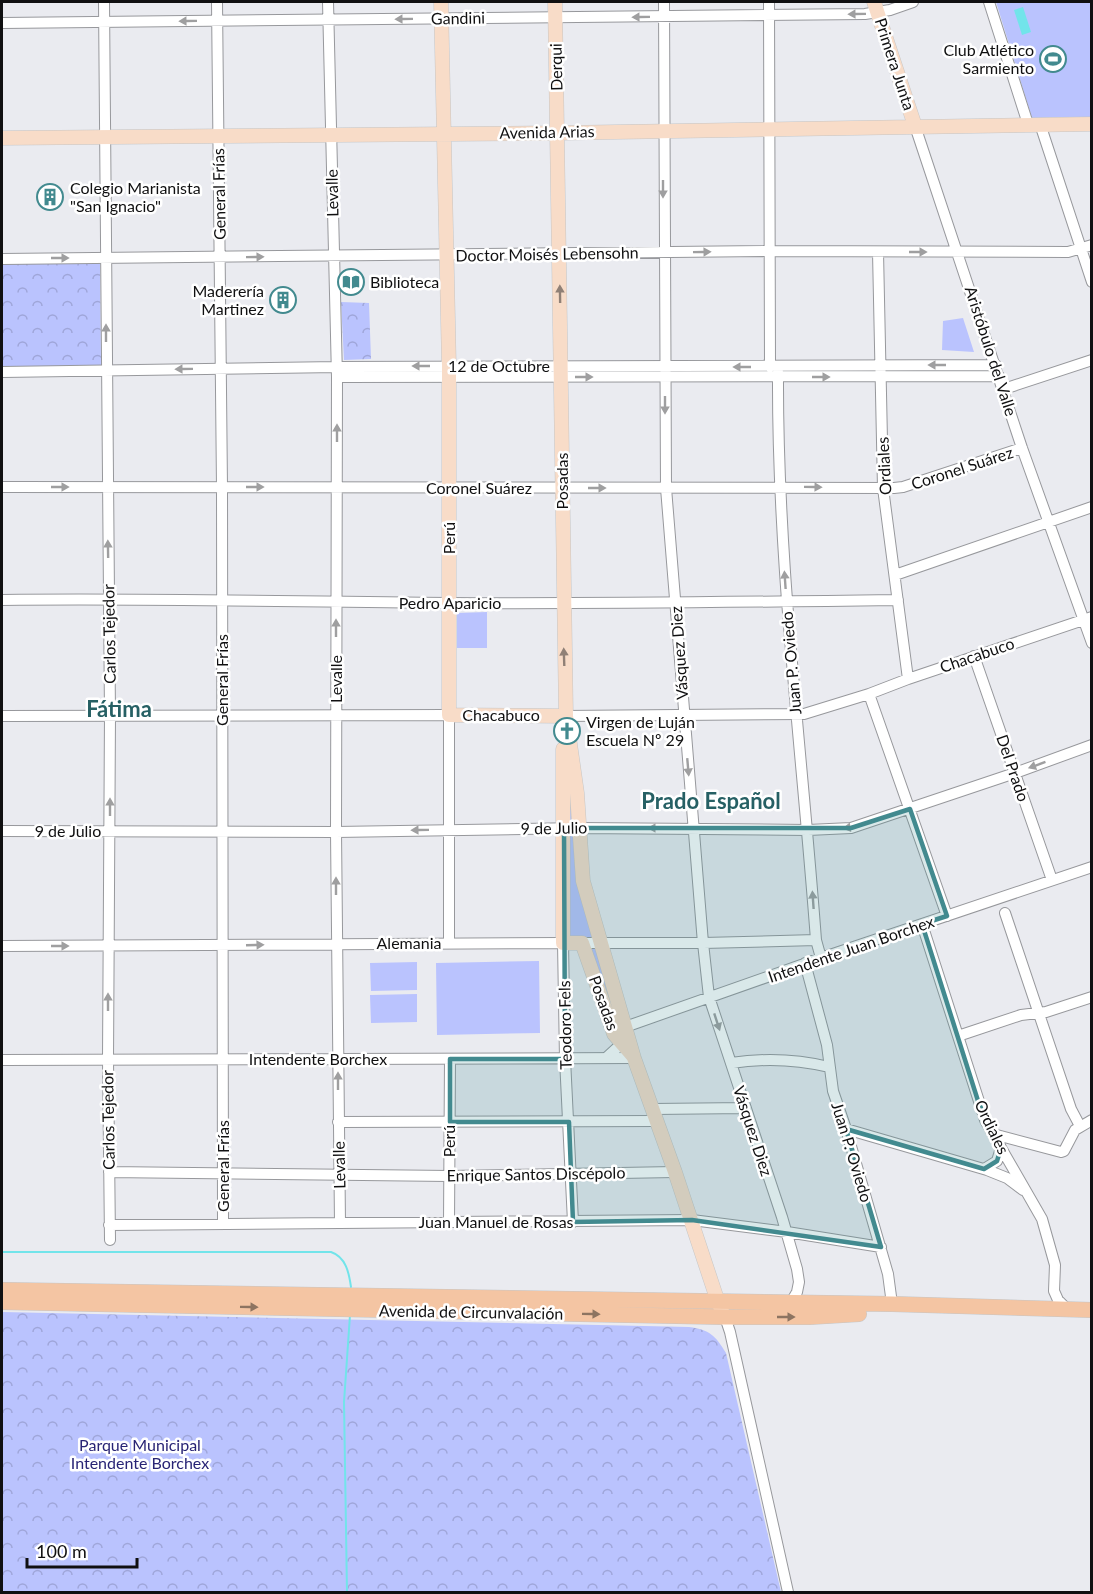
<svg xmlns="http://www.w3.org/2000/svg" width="1093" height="1594" font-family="Lato,sans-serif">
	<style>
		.grass { fill: #bac3fe }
		.park { fill: url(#park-crowns) }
		.water { fill: #72e4ea }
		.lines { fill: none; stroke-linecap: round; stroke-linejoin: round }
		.stream { stroke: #72e4ea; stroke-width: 2 }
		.minor-casing { stroke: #97989c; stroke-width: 12 }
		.major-casing { stroke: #c6c6c6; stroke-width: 15 }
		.highway-casing { stroke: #c6c6c6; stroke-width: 16 }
		.minor { stroke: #fff; stroke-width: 10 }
		.major { stroke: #f8dcc8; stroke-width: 14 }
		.highway { stroke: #f4c5a3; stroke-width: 15 }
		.oneway { fill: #9f9fa0 }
		.oneway2 { fill: #908076 }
		.oneway3 { fill: #8d7461 }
		.marked { fill: #428a8f; fill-opacity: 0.2; stroke: #428a8f; stroke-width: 4.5; stroke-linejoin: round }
		.labels { text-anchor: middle; stroke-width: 5; stroke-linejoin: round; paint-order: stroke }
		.street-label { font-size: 16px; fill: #101011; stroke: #fff }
		.poi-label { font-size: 16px; fill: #101011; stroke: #fff; text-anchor: start }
		.park-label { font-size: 16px; fill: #282475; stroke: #fff }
		.district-label { font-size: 22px; font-weight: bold; fill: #266064; stroke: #fff }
	</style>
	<defs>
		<pattern id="park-crowns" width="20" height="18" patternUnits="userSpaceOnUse" patternTransform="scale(1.5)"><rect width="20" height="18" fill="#bac3fe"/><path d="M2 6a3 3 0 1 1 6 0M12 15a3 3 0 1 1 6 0" fill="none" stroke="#9fa6d9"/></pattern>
	</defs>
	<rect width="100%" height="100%" fill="#eaebf0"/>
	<path class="grass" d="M996,2H1091V117L1032,118Z
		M963,318L974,352L942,350L943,321Z
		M487,612V648H457V613Z
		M563,736L583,881L625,1027L618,1041L582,944L563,943Z
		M539,961L540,1033L437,1035L436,963Z
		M417,962V990L371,991L370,963Z
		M417,994V1022L371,1023L370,995Z"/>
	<path class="park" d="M100,261L101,367L2,368V262Z
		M341,302L369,303L371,359L344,360Z
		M2,1312L689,1327C710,1330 715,1335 726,1353L781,1592H2Z"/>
	<path class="water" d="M1023,7L1031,32L1022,35L1014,10Z"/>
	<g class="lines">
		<path class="stream" d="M2,1252H331C346,1257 349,1273 351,1287
			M347,1592L344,1402L350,1315"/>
		<defs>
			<path id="minor" d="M104,2L110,715L108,1060L110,1240
				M217,2L222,487L223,1224
				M328,2L337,377L336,832L340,1223
				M664,2L666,488L703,943L709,997L782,1217L797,1269L799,1282L797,1292L790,1304
				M769,2L770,367
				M989,2L1028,124
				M2,23L865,14L890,10L913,2
				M1040,124L1092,282
				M915,126L1022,448L1092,643
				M878,252L883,488L908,679
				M2,259L769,251L1068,252L1092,245
				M2,372L337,367L996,365
				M778,372C777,562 802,750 816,940L821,958
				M337,377L999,376
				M1004,389L1092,360
				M2,487L894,488L903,487L1022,448
				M895,575L1092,507
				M2,600C151,598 300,602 450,603C599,604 748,602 898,600
				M974,656L1052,880
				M869,694L947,916
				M2,716L449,715V942
				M563,716L804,714L869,694L908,679L1092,617
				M2,831L336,832L579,828L808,830L851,828L1015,773L1092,745
				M1005,913L1071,1109L1080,1126
				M922,924L985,1120L1042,1219L1055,1265L1054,1291L1058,1300L1067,1309
				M582,943H703L816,940
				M2,946L563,943L565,1059L573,1222
				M805,963L827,1045L833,1091L846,1129L888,1274L892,1304
				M958,1036L1021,1015L1046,1012L1092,997
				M606,1058L618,1047L625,1027L821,958L1092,867
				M2,1060L634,1058
				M731,1063C764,1058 796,1059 829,1067
				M653,1109L746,1108
				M338,1122L657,1121
				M846,1129L987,1170L1007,1178L1023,1190
				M993,1134L1061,1152L1064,1151L1075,1130L1092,1120
				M984,1169L997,1161L1001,1148
				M109,1172L449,1176L675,1172
				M449,1223L450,1059
				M109,1225L692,1220L787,1232L881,1247
				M725,1317L730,1332L788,1592"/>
			<path id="major" d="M441,2L449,366V715L563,716V727
				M555,2L566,716L577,793L583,881L634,1058L675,1172L718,1302L722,1311
				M874,2L915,126
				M2,138L557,133L1092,124
				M563,749V943H582L614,1034L633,1056"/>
			<path id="highway" d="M2,1290L892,1304L1092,1310
				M2,1302L725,1317H809L859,1314"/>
		</defs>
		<use href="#minor" class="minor-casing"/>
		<use href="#major" class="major-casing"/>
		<use href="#highway" class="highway-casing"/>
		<use href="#minor" class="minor"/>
		<use href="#major" class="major"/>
		<use href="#highway" class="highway"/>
	</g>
	<defs><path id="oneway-solid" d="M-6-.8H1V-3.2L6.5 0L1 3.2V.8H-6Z" transform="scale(1.5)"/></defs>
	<g class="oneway">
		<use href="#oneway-solid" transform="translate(857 14) rotate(179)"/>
		<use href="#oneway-solid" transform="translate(641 17) rotate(179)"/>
		<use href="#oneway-solid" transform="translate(404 19) rotate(179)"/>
		<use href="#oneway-solid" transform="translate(188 21) rotate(179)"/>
		<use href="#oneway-solid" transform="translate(663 189) rotate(90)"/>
		<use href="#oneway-solid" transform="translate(702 252) rotate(-1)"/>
		<use href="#oneway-solid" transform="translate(918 252)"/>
		<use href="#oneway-solid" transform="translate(255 257) rotate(-1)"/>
		<use href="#oneway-solid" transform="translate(60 258)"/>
		<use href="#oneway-solid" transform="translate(106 333) rotate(-90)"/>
		<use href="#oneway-solid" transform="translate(937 365) rotate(180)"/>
		<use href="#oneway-solid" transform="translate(421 366) rotate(180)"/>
		<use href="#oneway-solid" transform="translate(742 367) rotate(-180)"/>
		<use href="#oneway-solid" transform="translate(184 369) rotate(179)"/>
		<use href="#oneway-solid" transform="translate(584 377)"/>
		<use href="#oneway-solid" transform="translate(821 377)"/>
		<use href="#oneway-solid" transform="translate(665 405) rotate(90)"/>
		<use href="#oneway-solid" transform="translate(337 433) rotate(-90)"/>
		<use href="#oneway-solid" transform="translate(60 487)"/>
		<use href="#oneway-solid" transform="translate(255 487)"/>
		<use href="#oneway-solid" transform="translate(813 487) rotate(1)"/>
		<use href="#oneway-solid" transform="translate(597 488)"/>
		<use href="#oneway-solid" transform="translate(108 549) rotate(-91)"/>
		<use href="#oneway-solid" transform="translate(785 580) rotate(-94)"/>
		<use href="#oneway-solid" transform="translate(336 628) rotate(-90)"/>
		<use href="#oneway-solid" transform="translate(1037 765) rotate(160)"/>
		<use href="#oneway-solid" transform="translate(688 767) rotate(85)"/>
		<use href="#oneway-solid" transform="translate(110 807) rotate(-90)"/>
		<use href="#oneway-solid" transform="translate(852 827) rotate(171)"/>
		<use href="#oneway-solid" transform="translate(657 828) rotate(180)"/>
		<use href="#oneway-solid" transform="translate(420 830) rotate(179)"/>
		<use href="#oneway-solid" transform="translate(336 886) rotate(-90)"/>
		<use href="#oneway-solid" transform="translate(813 900) rotate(-94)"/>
		<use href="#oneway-solid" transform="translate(255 945) rotate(-2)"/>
		<use href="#oneway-solid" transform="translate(60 946)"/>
		<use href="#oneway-solid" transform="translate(108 1002) rotate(-90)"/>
		<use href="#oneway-solid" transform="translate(717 1022) rotate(72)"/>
		<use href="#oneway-solid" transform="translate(338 1081) rotate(-90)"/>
	</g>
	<g class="oneway2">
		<use href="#oneway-solid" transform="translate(560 294) rotate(-91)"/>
		<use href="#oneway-solid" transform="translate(564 657) rotate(-92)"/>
	</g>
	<g class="oneway3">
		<use href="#oneway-solid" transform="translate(249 1307) rotate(1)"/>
		<use href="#oneway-solid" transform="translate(591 1314) rotate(1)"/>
		<use href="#oneway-solid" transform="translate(786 1317)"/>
	</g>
	<path class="marked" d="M910,809L947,916L922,924L979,1104L1001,1148L997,1161L984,1169L846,1129L881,1247L692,1220L573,1222L569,1122H450V1059H565L564,828H851Z"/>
	<defs>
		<symbol id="stadium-ring" viewBox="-11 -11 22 22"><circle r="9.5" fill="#fff" stroke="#428a8f" stroke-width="1.5"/><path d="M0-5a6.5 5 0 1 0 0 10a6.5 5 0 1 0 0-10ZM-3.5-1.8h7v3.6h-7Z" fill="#428a8f"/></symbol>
		<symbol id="building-ring" viewBox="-11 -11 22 22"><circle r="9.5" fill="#fff" stroke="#428a8f" stroke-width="1.5"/><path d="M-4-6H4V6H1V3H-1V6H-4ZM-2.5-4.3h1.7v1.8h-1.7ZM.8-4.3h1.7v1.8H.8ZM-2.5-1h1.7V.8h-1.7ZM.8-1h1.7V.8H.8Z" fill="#428a8f"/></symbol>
		<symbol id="library-ring" viewBox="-11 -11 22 22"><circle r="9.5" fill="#fff" stroke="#428a8f" stroke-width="1.5"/><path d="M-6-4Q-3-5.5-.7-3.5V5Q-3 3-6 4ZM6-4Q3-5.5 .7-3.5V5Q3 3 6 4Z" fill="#428a8f"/></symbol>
		<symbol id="church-ring" viewBox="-11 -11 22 22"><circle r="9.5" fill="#fff" stroke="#428a8f" stroke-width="1.5"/><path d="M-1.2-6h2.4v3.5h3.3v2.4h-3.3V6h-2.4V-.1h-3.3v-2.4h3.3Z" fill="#428a8f"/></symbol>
	</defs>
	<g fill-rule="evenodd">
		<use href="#stadium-ring" x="1038" y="44" width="30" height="30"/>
		<use href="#building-ring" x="35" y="182" width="30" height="30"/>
		<use href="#library-ring" x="336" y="267" width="30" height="30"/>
		<use href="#building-ring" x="268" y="285" width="30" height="30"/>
		<use href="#church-ring" x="552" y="716" width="30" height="30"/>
	</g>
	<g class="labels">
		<g class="street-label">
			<text transform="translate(458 18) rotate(-1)" y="6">Gandini</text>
			<text transform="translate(895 64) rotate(72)" y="6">Primera Junta</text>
			<text transform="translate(556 67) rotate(-91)" y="6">Derqui</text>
			<text transform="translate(547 132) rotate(-1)" y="6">Avenida Arias</text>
			<text transform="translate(332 193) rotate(-91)" y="6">Levalle</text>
			<text transform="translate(219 194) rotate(-91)" y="6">General Frías</text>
			<text transform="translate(547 254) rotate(-1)" y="6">Doctor Moisés Lebensohn</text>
			<text transform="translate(991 351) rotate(72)" y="6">Aristóbulo del Valle</text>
			<text x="499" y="372">12 de Octubre</text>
			<text transform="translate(884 466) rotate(-93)" y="6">Ordiales</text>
			<text transform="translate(962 468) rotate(-18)" y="6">Coronel Suárez</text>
			<text transform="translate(562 481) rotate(-90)" y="6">Posadas</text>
			<text x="479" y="494">Coronel Suárez</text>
			<text transform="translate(449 538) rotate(-90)" y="6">Perú</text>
			<text x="450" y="609">Pedro Aparicio</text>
			<text transform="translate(109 634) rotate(-91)" y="6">Carlos Tejedor</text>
			<text transform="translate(679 653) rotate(-94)" y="6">Vásquez Diez</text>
			<text transform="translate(977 655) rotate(-19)" y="6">Chacabuco</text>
			<text transform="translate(791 663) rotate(-95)" y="6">Juan P. Oviedo</text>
			<text transform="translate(336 679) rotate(-90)" y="6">Levalle</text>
			<text transform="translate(222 680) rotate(-90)" y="6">General Frías</text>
			<text x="501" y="721">Chacabuco</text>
			<text transform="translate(1013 768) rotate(71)" y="6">Del Prado</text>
			<text transform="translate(554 828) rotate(-1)" y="6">9 de Julio</text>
			<text x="68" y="837">9 de Julio</text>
			<text x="409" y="949">Alemania</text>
			<text transform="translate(851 949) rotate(-19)" y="6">Intendente Juan Borchex</text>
			<text transform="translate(604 1003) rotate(70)" y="6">Posadas</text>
			<text transform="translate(565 1025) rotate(-91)" y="6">Teodoro Fels</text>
			<text x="318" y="1065">Intendente Borchex</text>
			<text transform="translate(108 1120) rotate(-91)" y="6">Carlos Tejedor</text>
			<text transform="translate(992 1127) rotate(64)" y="6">Ordiales</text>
			<text transform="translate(753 1131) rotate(72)" y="6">Vásquez Diez</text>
			<text transform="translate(449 1141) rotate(-90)" y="6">Perú</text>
			<text transform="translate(852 1152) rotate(73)" y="6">Juan P. Oviedo</text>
			<text transform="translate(339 1165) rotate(-91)" y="6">Levalle</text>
			<text transform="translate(223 1166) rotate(-90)" y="6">General Frías</text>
			<text transform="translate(536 1174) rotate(-1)" y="6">Enrique Santos Discépolo</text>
			<text x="496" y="1228">Juan Manuel de Rosas</text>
			<text transform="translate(471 1312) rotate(1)" y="6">Avenida de Circunvalación</text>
		</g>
		<g class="poi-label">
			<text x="1034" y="56" text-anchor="end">Club Atlético<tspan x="1034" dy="18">Sarmiento</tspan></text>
			<text x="70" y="194">Colegio Marianista<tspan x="70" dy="18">"San Ignacio"</tspan></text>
			<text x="370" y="288">Biblioteca</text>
			<text x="264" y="297" text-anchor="end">Maderería<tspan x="264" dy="18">Martinez</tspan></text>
			<text x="586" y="728">Virgen de Luján<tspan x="586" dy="18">Escuela Nº 29</tspan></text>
		</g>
		<g class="park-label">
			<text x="140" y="1451">Parque Municipal<tspan x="140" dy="18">Intendente Borchex</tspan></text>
		</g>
		<g class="district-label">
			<text x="119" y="717">Fátima</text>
			<text x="711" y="809">Prado Español</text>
		</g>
	</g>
	<rect width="1093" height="1594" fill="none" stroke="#101011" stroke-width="6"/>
	<path d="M27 1558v9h110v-9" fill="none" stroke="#101011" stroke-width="3"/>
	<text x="36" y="1558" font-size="18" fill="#101011" stroke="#ffffff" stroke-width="4.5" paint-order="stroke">100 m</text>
</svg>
